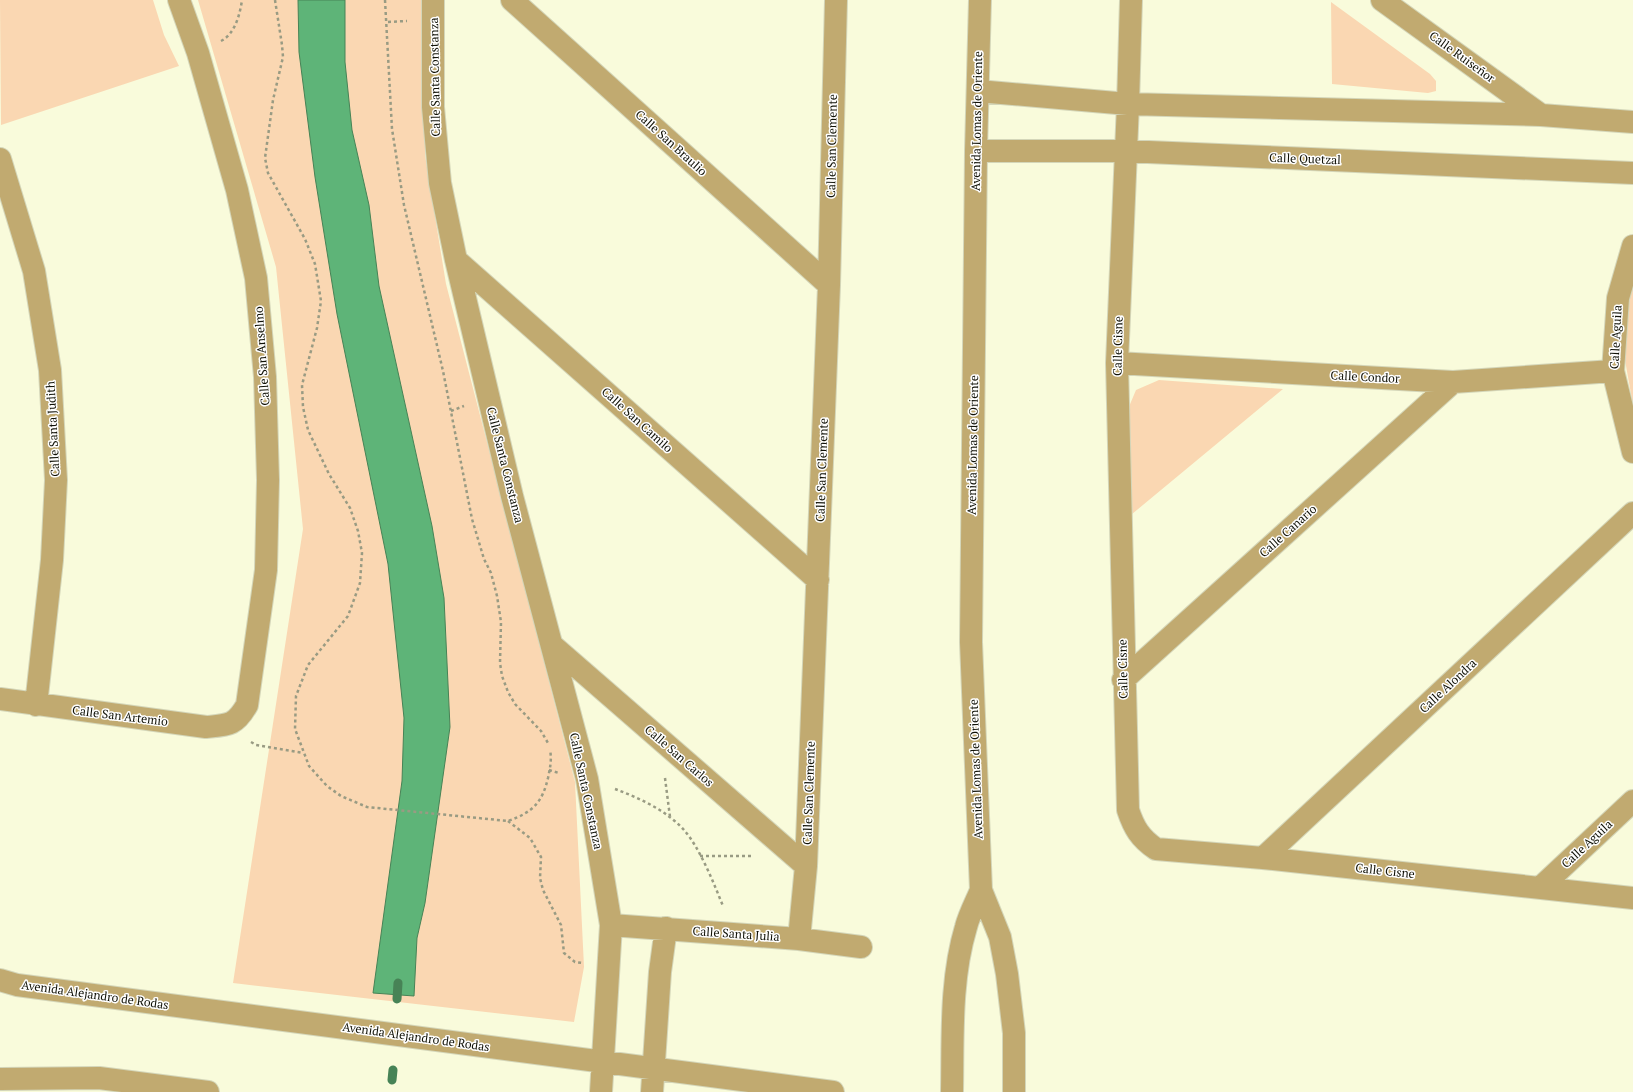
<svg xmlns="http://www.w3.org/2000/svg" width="1633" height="1092" font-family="'PT Serif',serif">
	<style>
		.green { fill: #fad7b2 }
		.water { fill: #5eb478; stroke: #478356 }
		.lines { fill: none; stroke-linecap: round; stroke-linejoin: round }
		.stream { stroke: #478356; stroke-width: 9 }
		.minor-casing { stroke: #d4d6b9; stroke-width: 24 }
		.path { stroke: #999b83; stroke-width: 2.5; stroke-dasharray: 3 3; stroke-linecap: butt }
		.minor { stroke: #c1aa70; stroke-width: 22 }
		.labels { text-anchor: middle; stroke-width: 3; stroke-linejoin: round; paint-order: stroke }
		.street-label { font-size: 12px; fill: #101106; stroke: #fff }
	</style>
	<rect width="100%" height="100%" fill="#f9fbdb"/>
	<path class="green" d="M0,0H153L164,35L179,66L1,125Z
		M198,0H424L425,155L446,284L575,782L584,967L574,1022L233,983L303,529L276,267Z
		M1331,2L1430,74L1436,81V91L1428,93L1332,84Z
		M1633,274V405L1620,332Z
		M1159,380L1283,389L1120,524L1128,409L1136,390Z"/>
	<path class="water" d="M298,0H345V62L352,130L369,205L379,286L432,526L444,598L450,727L425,903L417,938L414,996L373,993L402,781L404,718L388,564L337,314L315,177L299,52Z"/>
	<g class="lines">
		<path class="stream" d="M397,999L398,983
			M392,1080L393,1070"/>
		<defs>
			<path id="minor" d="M433,0V107L440,183L456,260L512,496L587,779L611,925L601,1092
				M512,0L829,285
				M980,0L976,151L971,642L981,890L1000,937L1007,974L1014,1033V1092
				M1131,0L1128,104L1117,363L1128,810C1134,828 1140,838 1156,849L1263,858L1633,898
				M1382,0L1541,115
				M978,91L1128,104L1541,115L1633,122
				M976,151H1125L1633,173
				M0,159L34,271L50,370L56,480L52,560L36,705
				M1633,246L1618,298L1613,371L1633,452
				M456,260L818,580
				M1117,363L1453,382L1613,371
				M553,646L806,866
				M1123,680L1453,382
				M0,699L206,727C228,725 235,726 247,705L266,570L268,480L265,377L256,278L237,190L198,53L179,0
				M1263,858L1633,513
				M1541,887L1633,801
				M611,925L799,939L861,947
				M799,939L806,866L829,285L836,0
				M0,980L17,985L833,1092
				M0,1079L99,1078L208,1092
				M652,1092L660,972L666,928
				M952,1092C953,1038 950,980 966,927C969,915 976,902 981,890"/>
		</defs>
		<use href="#minor" class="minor-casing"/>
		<path class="path" d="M275,0L282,45L283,57L273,100L265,158L268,173L305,239L315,264L321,301L317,328L302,385L303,407L308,430L329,474L350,508L358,531L362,553L360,583L348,616L308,665L296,696L295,729L309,766L327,786L341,796L367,807L508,821C533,812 542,803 548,778C550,768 552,760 550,750
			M385,0L392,129L404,205L443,371L472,519L484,559L491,573L497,596L501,622L500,663L502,676L508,692L515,704L541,731L548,743
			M388,22L407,21
			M221,41C235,34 240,14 242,0
			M451,411L464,406
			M251,742L256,745L303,753
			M549,770L559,773
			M665,778L670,817
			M615,789C639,798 666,810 684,830C700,848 714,884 723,906
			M508,821L530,838L541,857L540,878L543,890L561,925L564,953L575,962L583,963
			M700,856H753"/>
		<use href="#minor" class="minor"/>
	</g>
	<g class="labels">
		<g class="street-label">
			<text transform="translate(1462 57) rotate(36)" y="4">Calle Ruiseñor</text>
			<text transform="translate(435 77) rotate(-91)" y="4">Calle Santa Constanza</text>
			<text transform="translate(977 121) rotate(-89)" y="4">Avenida Lomas de Oriente</text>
			<text transform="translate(671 143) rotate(42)" y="4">Calle San Braulio</text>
			<text transform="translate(832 146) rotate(-89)" y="4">Calle San Clemente</text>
			<text transform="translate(1305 159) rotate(2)" y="4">Calle Quetzal</text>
			<text transform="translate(1616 337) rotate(-87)" y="4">Calle Aguila</text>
			<text transform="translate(1118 346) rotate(-89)" y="4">Calle Cisne</text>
			<text transform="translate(262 356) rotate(-94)" y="4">Calle San Anselmo</text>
			<text transform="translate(1365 377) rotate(3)" y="4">Calle Condor</text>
			<text transform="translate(637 420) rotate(42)" y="4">Calle San Camilo</text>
			<text transform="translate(53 429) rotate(-93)" y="4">Calle Santa Judith</text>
			<text transform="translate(973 445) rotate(-89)" y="4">Avenida Lomas de Oriente</text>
			<text transform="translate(505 465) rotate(76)" y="4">Calle Santa Constanza</text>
			<text transform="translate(822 470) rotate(-88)" y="4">Calle San Clemente</text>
			<text transform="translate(1288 531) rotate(-42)" y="4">Calle Canario</text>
			<text transform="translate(1123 669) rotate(-91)" y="4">Calle Cisne</text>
			<text transform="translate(1448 686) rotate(-43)" y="4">Calle Alondra</text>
			<text transform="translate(120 716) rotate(7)" y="4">Calle San Artemio</text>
			<text transform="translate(679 756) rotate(41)" y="4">Calle San Carlos</text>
			<text transform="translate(976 769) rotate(-92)" y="4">Avenida Lomas de Oriente</text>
			<text transform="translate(586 791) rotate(78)" y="4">Calle Santa Constanza</text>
			<text transform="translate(809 793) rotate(-88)" y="4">Calle San Clemente</text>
			<text transform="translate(1587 844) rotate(-43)" y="4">Calle Aguila</text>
			<text transform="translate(1385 871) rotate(6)" y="4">Calle Cisne</text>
			<text transform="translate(736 934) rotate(4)" y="4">Calle Santa Julia</text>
			<text transform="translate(95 995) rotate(8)" y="4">Avenida Alejandro de Rodas</text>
			<text transform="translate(416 1037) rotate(8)" y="4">Avenida Alejandro de Rodas</text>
		</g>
	</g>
</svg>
